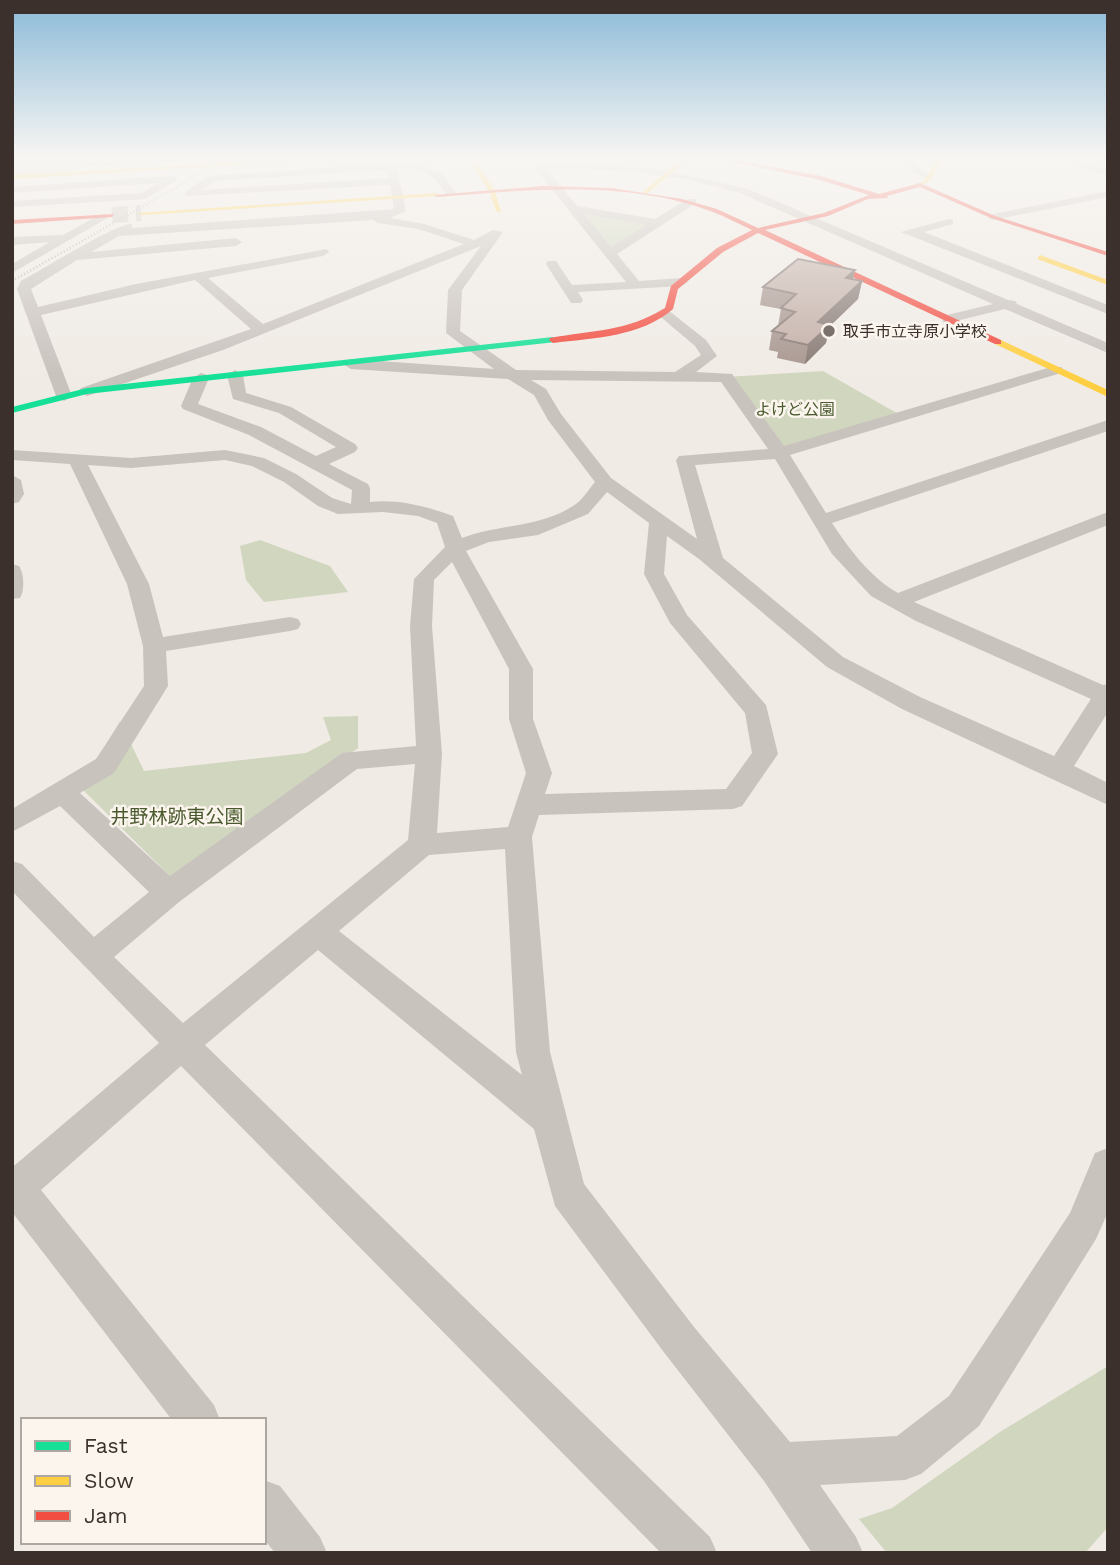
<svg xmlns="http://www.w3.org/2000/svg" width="1120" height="1565" font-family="'Work Sans','Noto Sans JP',sans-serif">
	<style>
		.green { fill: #d1d6bf }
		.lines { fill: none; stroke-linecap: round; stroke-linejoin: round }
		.secondary-tunnel { stroke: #ccc6c0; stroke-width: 16; stroke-dasharray: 16 8; stroke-linecap: butt }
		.street { fill: #c9c3be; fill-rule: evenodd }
		.fast { fill: #16e098; fill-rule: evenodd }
		.slow { fill: #ffcf43; fill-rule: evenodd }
		.jam { fill: #f24e42; fill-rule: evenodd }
		.rail { stroke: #b1aca8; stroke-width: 2.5; stroke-dasharray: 1 2.5; stroke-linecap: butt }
		.wall { fill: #a89690 }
		.shaded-wall { fill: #887a75 }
		.building { fill: #c3afa7; stroke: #887a75; stroke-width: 2 }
		.poi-dot { fill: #7a716c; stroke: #fbf5ee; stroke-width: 2.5 }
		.labels { text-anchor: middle; stroke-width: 5; stroke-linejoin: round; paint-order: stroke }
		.far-poi-label { font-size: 16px; fill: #3b302b; stroke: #fbf5ee; text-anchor: start }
		.far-park-label { font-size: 16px; fill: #4a5a2e; stroke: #fbf5ee }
		.park-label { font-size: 19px; fill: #4a5a2e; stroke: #fbf5ee }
	</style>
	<rect width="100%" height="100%" fill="#f0ebe5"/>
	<path class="green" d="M44,157H88L80,171L12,176V159L41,160Z
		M575,209L657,223L610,253Z
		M823,371L902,416L780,453L726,377Z
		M260,540L330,566L348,592L264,602L246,580L240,546Z
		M358,716V748L173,879L81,788L120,721L144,771L306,753L331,740L323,717Z
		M1108,1366V1527L1085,1553H887L859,1519L892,1508L1000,1432Z"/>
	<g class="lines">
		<path class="secondary-tunnel" d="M112,215L141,213"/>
		<path class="street" d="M25,157L12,165V158Z
			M164,157H209L204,160L90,167L85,164L90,161Z
			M899,157H909L920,168L935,177L930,180L912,172Z
			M1058,157H1071L1108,170V177Z
			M414,162L441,172L457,194L448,196C433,175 425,167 397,169L406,211L390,218L424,224L474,240L493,230L503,232L462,290L460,331L516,370L675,372L701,355L695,346L656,313L663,309L668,310L706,340L717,356L696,372L732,374L784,446L1051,367H1061L1064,370L1061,373L790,455L826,513L1108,420V431L832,523C849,549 871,578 898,593L1108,512V525L914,602L1103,685L1108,684V712L1074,766L1108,783V805L902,709L827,667L699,559L667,536L664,574L687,615L766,705L778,754L742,806L733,809L539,815L532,837L550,1052L584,1184L694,1327L790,1442L897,1436L949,1396L1070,1213L1095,1153L1108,1148V1212L1096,1239L979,1426L921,1474L905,1480L820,1485L856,1537L863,1553H812L764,1481L666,1355L555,1206L534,1129L318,950L205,1045L710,1537L717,1553H661L181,1066L41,1190L214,1405L220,1420H172L12,1212V1164L15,1165L159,1043L12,891V861L22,864L94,937L149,892L60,806L12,832V809L96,759L144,686L143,646L127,584L70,464L12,460V450L131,458L225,450L264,458L296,474L332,498L351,504L352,490L249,435L183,409L181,406L193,378L201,373L207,375L209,378L198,404L261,427L316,456L336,447L279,413L233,399L227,375L235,370L243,375L246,393L291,407L355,444L358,448L355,452L329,464L368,484L370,488V502C398,499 426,506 453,516L462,538C498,524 539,528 573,506C582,501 589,489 595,482L548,420L534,395L508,379L351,369L343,364L351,359L494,369L446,333L448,290L481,246L223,350L87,396L79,391L81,388L251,329L195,280L41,315L72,396L64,401L56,396L17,289L21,281C40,271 118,222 132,224V228L394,209L390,185L185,196V192L208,176ZM387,170L389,178L202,190L215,181ZM373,220L378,223L418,229L464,244L263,324L208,278L323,256L329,252L327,249L136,284L38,307L31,289L77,260L236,246L242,242L236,238L91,252L119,236ZM531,380L721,382L768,449L679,456L676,460L697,539L611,478L561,414L546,389ZM775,459L832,554L871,596L916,621L1091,699L1054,756L920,697L843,657L723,558L695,465ZM225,460L252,466L284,482L318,506L338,514L383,512L418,516L437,523L445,547L414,579L410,626L416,746L342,753L170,876L80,793L114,773L168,686L166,651L290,631L298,629L301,624L298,619L290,617L163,637L149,584L88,465L131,468ZM607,492L649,523L644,574L670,623L745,713L752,753L726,789L545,794L552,773L533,719V669L466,551L489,542L538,535L588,514ZM452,562L509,669V719L526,773L508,827L437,833L442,754L432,626L434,580ZM415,764L408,840L183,1023L114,957L179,902L357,769ZM505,849L516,1052L522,1075L339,931L429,855Z
			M562,162L665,170L748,189L1008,300L1015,301L1017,304L1108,343V353L1005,309L948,323L943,322V316L993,304L740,193L685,179L644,173L573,168L547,169L577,206L655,219L688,199H696V203L617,254L639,281L681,278L688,282L681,286L578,292L583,300L581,303H571L546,264L548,261H556L572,285L626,282L535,168ZM584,214L647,225L611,247Z
			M172,176L176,177V181L145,199L12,207V201L142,193L158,183L12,193V187Z
			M1108,191V197L993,220L987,217L993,214Z
			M101,214L111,216L12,273V264L50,242L12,245V237L63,235Z
			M949,219L953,220V224L924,232L1108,305V314L901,232Z
			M12,475L21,480L24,494L19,502L12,504Z
			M12,564L19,566C24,573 25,590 20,598L12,599Z
			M264,1480L280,1486L320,1537L327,1553H275L264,1539Z"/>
		<path class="fast" d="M553,337L557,340L556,342L87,394L12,413V407L87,388Z"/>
		<path class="slow" d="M337,157H362L12,179V175Z
			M467,157H473L495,191L501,212L496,211L489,191Z
			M684,157H690L648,193H644V191Z
			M938,157H944C937,169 932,184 918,186L927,176Z
			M437,193L439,196L141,215L138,213Z
			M1040,255L1108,280V285L1037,259Z
			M995,340H1001L1108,390V397L995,344Z"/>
		<path class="jam" d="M708,157H718L821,176L879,194L920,183L995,216L1108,252V256L991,218L920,187L887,196L888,198L868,199L828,216L765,230L1001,340V344H995L758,233L723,252L678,289L673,309C641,337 593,338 553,343L549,340L550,338C593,330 626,332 665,308L671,286L717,248L752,230C739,224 726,217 713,212C627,179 527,190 437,197L434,195L543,186L611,188L682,199L717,209L758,228L824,213L869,195L820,180Z
			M114,214L112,217L12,224V220Z"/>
		<path class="rail" d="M12,281L182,184L221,157"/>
	</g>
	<path class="wall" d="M855,270L853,280L862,281L858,299L829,327L826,343L805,364L777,358L778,352L769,350L772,331L778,326L781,309L760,305L763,287Z"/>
	<path class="shaded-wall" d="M855,270L851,287L846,278Z
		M862,281L858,299L829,327L826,343L805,364L808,345L818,322Z"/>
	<path class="building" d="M798,259L855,270L846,278L862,281L818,322L830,325L808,345L781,339L786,334L772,331L795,312L781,308L796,294L763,287Z"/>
	<linearGradient id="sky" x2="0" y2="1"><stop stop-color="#8bbad8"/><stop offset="0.42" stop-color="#f8f6f3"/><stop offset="1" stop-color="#f8f6f3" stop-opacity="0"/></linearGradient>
	<rect width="1120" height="376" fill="url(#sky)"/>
	<circle class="poi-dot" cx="829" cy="331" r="7"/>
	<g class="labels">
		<g class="far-poi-label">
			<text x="843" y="337">取手市立寺原小学校</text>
		</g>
		<g class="far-park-label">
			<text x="795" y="415">よけど公園</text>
		</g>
		<g class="park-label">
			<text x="177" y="823">井野林跡東公園</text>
		</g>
	</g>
	<rect width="1120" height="1565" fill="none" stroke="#3b302b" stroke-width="28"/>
	<rect x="21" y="1418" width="245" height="126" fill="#fbf5ee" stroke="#aea6a0" stroke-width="2"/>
	<rect x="35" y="1441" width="35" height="10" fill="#16e098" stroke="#aea6a0" stroke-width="2"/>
	<text x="84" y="1453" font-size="21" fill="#3b302b">Fast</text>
	<rect x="35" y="1476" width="35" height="10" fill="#ffcf43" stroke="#aea6a0" stroke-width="2"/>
	<text x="84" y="1488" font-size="21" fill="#3b302b">Slow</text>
	<rect x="35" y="1511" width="35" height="10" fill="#f24e42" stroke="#aea6a0" stroke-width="2"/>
	<text x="84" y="1523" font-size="21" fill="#3b302b">Jam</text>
</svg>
